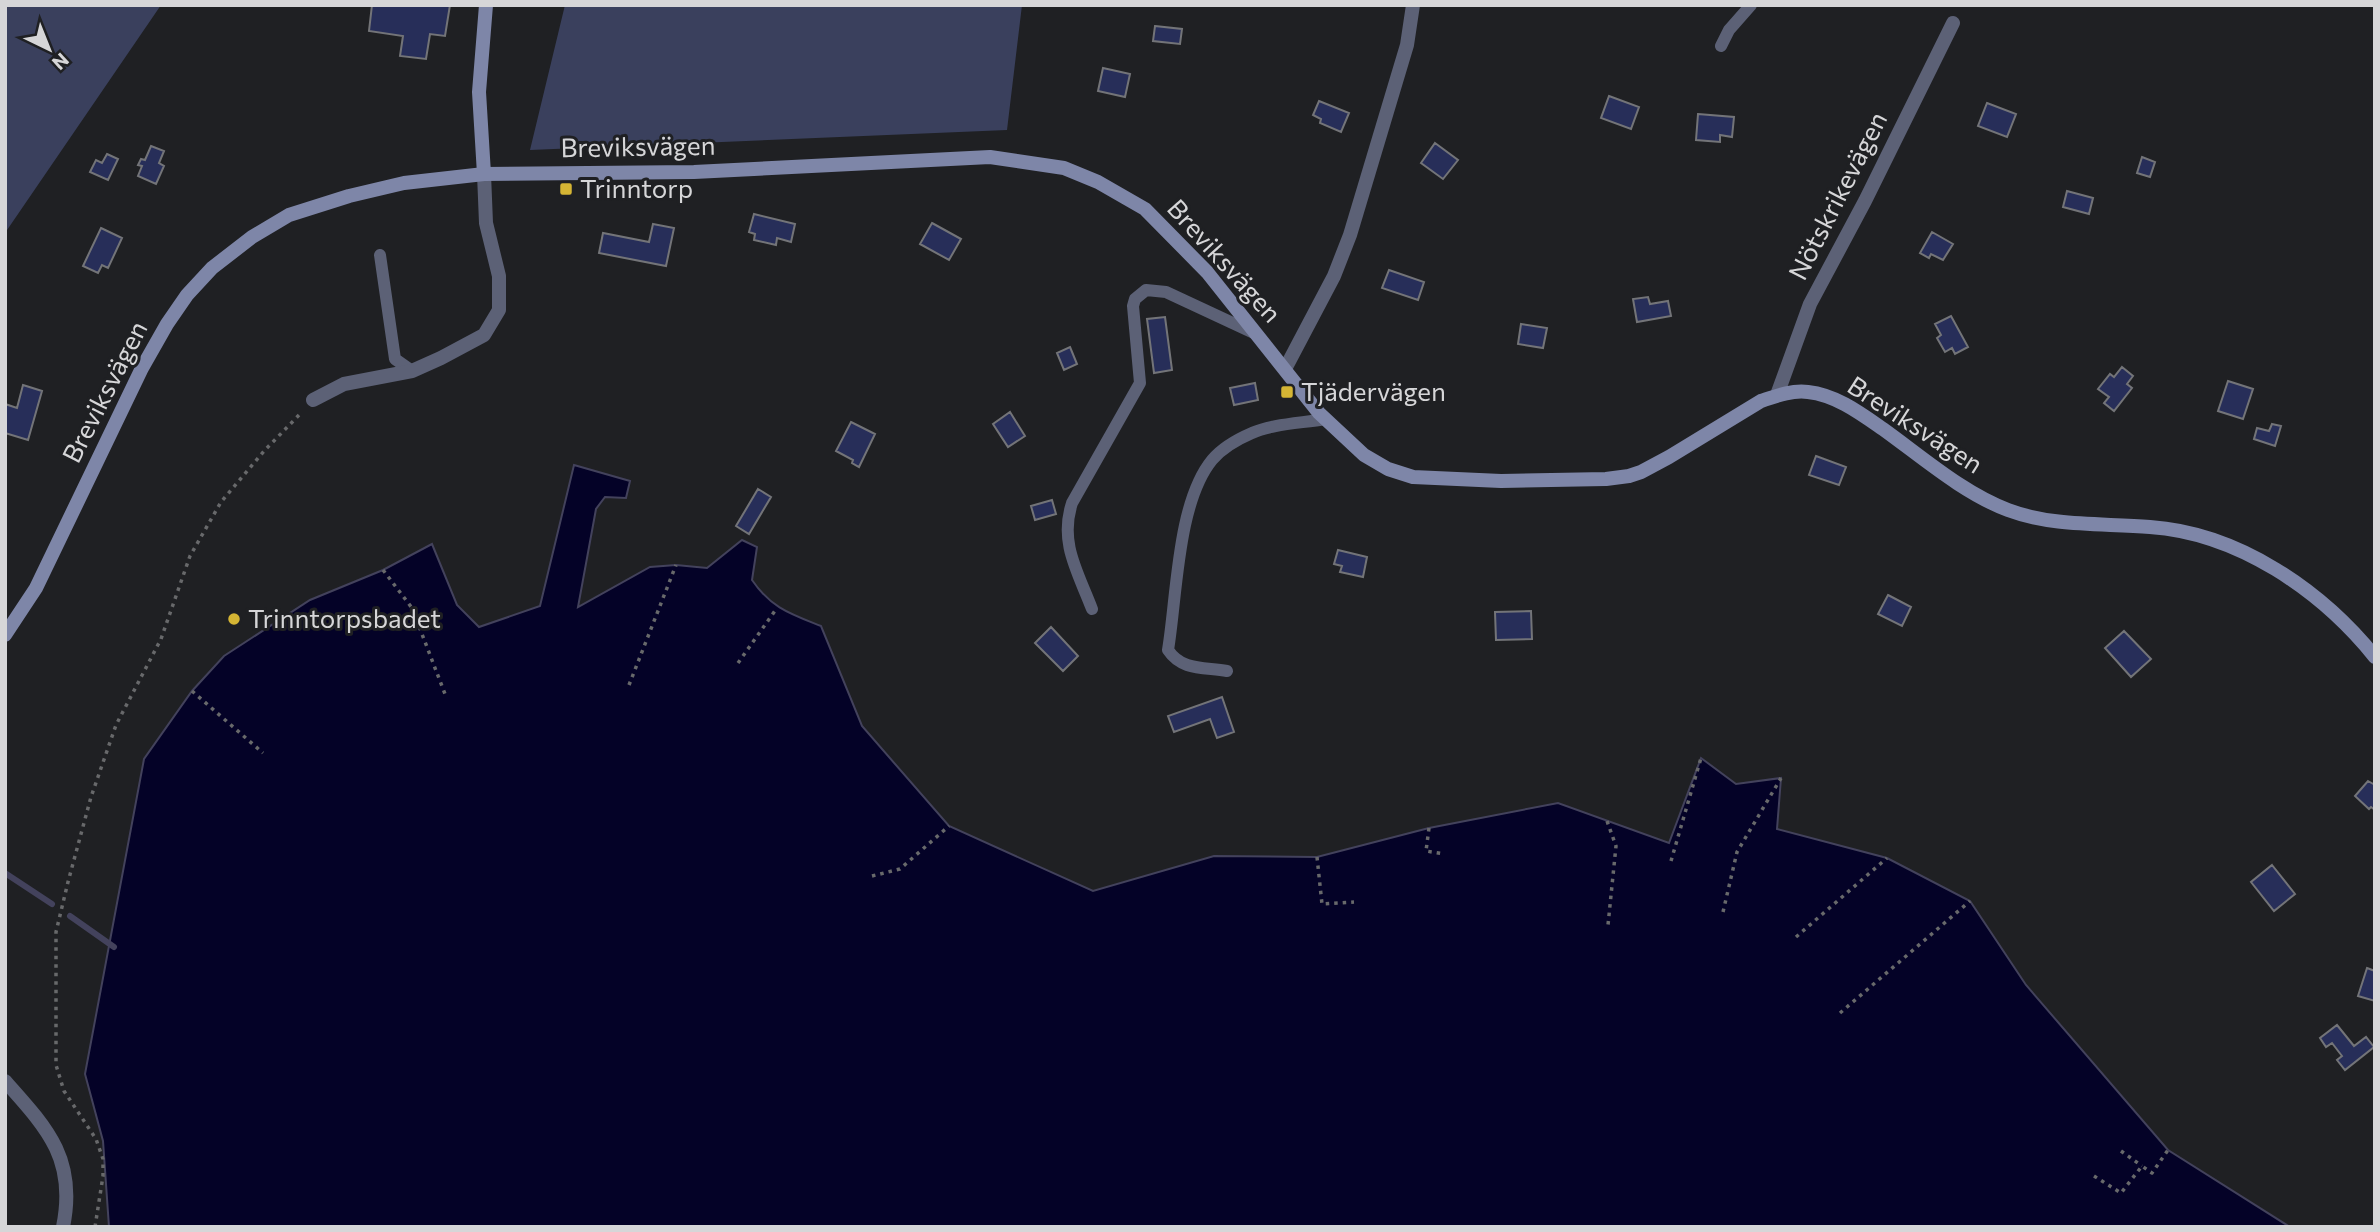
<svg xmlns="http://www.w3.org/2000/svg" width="2380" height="1232" font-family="Commissioner,sans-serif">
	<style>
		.green { fill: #3a405d }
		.water { fill: #040227; stroke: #43425c; stroke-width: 2 }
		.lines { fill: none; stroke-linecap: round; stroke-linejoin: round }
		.stream { stroke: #43425c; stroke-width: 6 }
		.building { fill: #272e59; stroke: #737478; stroke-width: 2 }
		.path { stroke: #68696b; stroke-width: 3.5; stroke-dasharray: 3.5 5; stroke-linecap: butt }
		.lane { stroke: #5c6176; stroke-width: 12 }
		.street { stroke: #5c6176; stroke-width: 14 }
		.secondary { stroke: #7e86a8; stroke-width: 14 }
		.poi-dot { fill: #d5b534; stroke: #1f2023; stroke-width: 2.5 }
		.labels { text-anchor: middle; stroke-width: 6; stroke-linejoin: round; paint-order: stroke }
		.street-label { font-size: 26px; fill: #d6d6d8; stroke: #1f2023 }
		.poi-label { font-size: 26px; fill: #d6d6d8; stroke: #1f2023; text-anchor: start }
	</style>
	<rect width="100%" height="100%" fill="#1f2023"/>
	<path class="green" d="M5,5H161L5,233Z
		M565,5H1022L1007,130L530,150Z"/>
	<path class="water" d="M574,465L630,481L626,498L605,497L596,509L578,607L650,567L676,565L707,568L742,540L757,547L752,580C771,608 791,614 821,626L862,726L949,826L1093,891L1214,856L1317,857L1429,828L1558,803L1669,843L1701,758L1736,784L1781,778L1777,829L1887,858L1970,901L2026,985L2168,1150L2290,1227H109L103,1141L85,1074L144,759L192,691L224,656L310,600L383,570L432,544L457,605L479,627L540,606Z"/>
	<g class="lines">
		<path class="stream" d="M5,873L52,904
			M70,916L114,947"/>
	</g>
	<path class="building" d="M372,5H450L445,36L430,34L426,59L400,56L403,36L369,31Z
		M1155,26L1182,29L1180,44L1153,41Z
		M1103,68L1130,74L1125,97L1098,91Z
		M1609,96L1639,107L1631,129L1601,118Z
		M1319,101L1349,113L1341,132L1320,123L1321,119L1313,115Z
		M1987,103L2016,114L2007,137L1978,126Z
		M1698,114L1734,117L1732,137L1720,135V142L1696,140Z
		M1435,143L1458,160L1443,179L1421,163Z
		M151,146L164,151L159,163L164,166L156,184L138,176L142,166L138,165L141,159L145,160Z
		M107,154L118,159L108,180L90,172L96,160L102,163Z
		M2142,157L2155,162L2150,177L2137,173Z
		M2067,191L2093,198L2089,214L2063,207Z
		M754,214L795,224L791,242L777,238L776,245L754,240L755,234L749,232Z
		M932,223L961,239L949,260L920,244Z
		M653,224L674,228L666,266L599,253L603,233L649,242Z
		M101,228L122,238L108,268L102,265L98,273L83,266Z
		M1932,232L1953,244L1943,260L1931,254L1929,258L1920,253Z
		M1389,270L1424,282L1418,300L1382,288Z
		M1648,297L1650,304L1668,301L1671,316L1637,322L1633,299Z
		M1951,316L1968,347L1955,354L1952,348L1945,352L1937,338L1941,335L1935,324Z
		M1165,317L1172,370L1154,373L1147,319Z
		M1521,324L1547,328L1543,348L1518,344Z
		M1070,347L1077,364L1064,370L1057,353Z
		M2122,367L2133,376L2127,384L2132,388L2114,411L2104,403L2109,397L2098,389L2110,374L2114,377Z
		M2228,381L2253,389L2243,419L2218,411Z
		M1255,383L1258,400L1234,405L1230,388Z
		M23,385L42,391L28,440L5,433V404L17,408Z
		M1010,412L1025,436L1008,447L993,424Z
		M851,422L875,434L859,467L852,463L853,460L836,451Z
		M2272,424L2281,426L2275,446L2254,439L2257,428L2269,431Z
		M1816,456L1846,467L1839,485L1809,475Z
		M758,489L771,497L749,534L736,526Z
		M1052,500L1056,514L1035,520L1031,506Z
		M1338,550L1367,557L1363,577L1340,572L1342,566L1334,564Z
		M1888,595L1911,607L1902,626L1878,614Z
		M1531,611L1532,639L1496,640L1495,612Z
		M1051,627L1078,656L1063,671L1035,643Z
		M2124,631L2151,659L2131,677L2105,648Z
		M1222,697L1234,732L1217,738L1210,719L1174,732L1168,716Z
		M2368,781L2375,785V810L2371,807L2369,809L2355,796Z
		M2272,865L2295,894L2274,911L2251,882Z
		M2367,968L2375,971V1001L2358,996Z
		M2337,1025L2354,1046L2366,1037L2374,1047L2345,1070L2337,1060L2342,1056L2332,1043L2326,1047L2320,1038Z"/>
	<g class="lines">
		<path class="path" d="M383,570L412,608L445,694
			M738,663L777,608
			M629,685L676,565
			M192,691L263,753
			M1607,821L1616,846L1608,925
			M1429,828L1426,851L1445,854
			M1317,857L1322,904L1354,902
			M1671,861L1701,758
			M872,876L900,869L949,826
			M1723,912L1737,852L1781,778
			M1796,937L1887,858
			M1840,1013L1970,901
			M2121,1151L2142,1166
			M2094,1176L2121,1193L2142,1166L2152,1173L2168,1150
			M95,1227L103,1176V1159L96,1139L64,1091L56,1065V932L68,882L91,797L116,725L161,639L190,556L221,502L265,450L302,412"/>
		<path class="lane" d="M1721,46L1729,30L1751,5
			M380,255L395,359L412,371
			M1092,609C1078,572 1059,543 1072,503L1140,383L1133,306L1135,299L1146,290L1166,292L1254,333
			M1227,671C1204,667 1182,671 1168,650C1177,596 1177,503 1212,460C1222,448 1238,439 1252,433C1271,424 1303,423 1325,419"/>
		<path class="street" d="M1285,369L1334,276L1350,235L1407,45L1413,5
			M1777,395L1810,304L1865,201L1953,23
			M313,400L344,384L412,371L441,358L484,335L499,310V276L486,223L484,174
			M5,1081C47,1128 77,1159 63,1227"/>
		<path class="secondary" d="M484,174L479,92L486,5
			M5,635L36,588L142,368L167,324L187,295L212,268L252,237L289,215L349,196L404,183L484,174L694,172L990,157L1064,168L1098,182L1145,209L1207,272L1319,413L1364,455L1388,469L1413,477L1501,481L1606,479L1629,476L1641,472L1669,457L1761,401C1776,396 1791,390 1808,392C1836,395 1860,413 1883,429C1922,457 1963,493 2008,510C2053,527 2103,523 2150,527C2238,533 2321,590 2375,657"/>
	</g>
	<g class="poi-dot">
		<rect x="559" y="182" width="14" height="14" rx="3.5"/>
		<rect x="1280" y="385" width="14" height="14" rx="3.5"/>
		<circle cx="234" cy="619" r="7"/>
	</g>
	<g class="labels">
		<g class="street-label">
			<text transform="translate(638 147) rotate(-1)" y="9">Breviksvägen</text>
			<text transform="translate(1838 196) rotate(-63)" y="9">Nötskrikevägen</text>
			<text transform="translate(1224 261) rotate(48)" y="9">Breviksvägen</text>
			<text transform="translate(105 392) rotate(-63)" y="9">Breviksvägen</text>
			<text transform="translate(1915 425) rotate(33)" y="9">Breviksvägen</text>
		</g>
		<g class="poi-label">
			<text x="580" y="198">Trinntorp</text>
			<text x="1301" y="401">Tjädervägen</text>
			<text x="248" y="628">Trinntorpsbadet</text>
		</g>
	</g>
	<rect width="2380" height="1232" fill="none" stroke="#d6d6d8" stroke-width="14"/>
	<g transform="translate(49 49) rotate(137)" stroke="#1f2023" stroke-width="5" paint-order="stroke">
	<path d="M0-5L12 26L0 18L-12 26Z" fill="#d6d6d8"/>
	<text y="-10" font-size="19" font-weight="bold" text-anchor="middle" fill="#d6d6d8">N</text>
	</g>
</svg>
